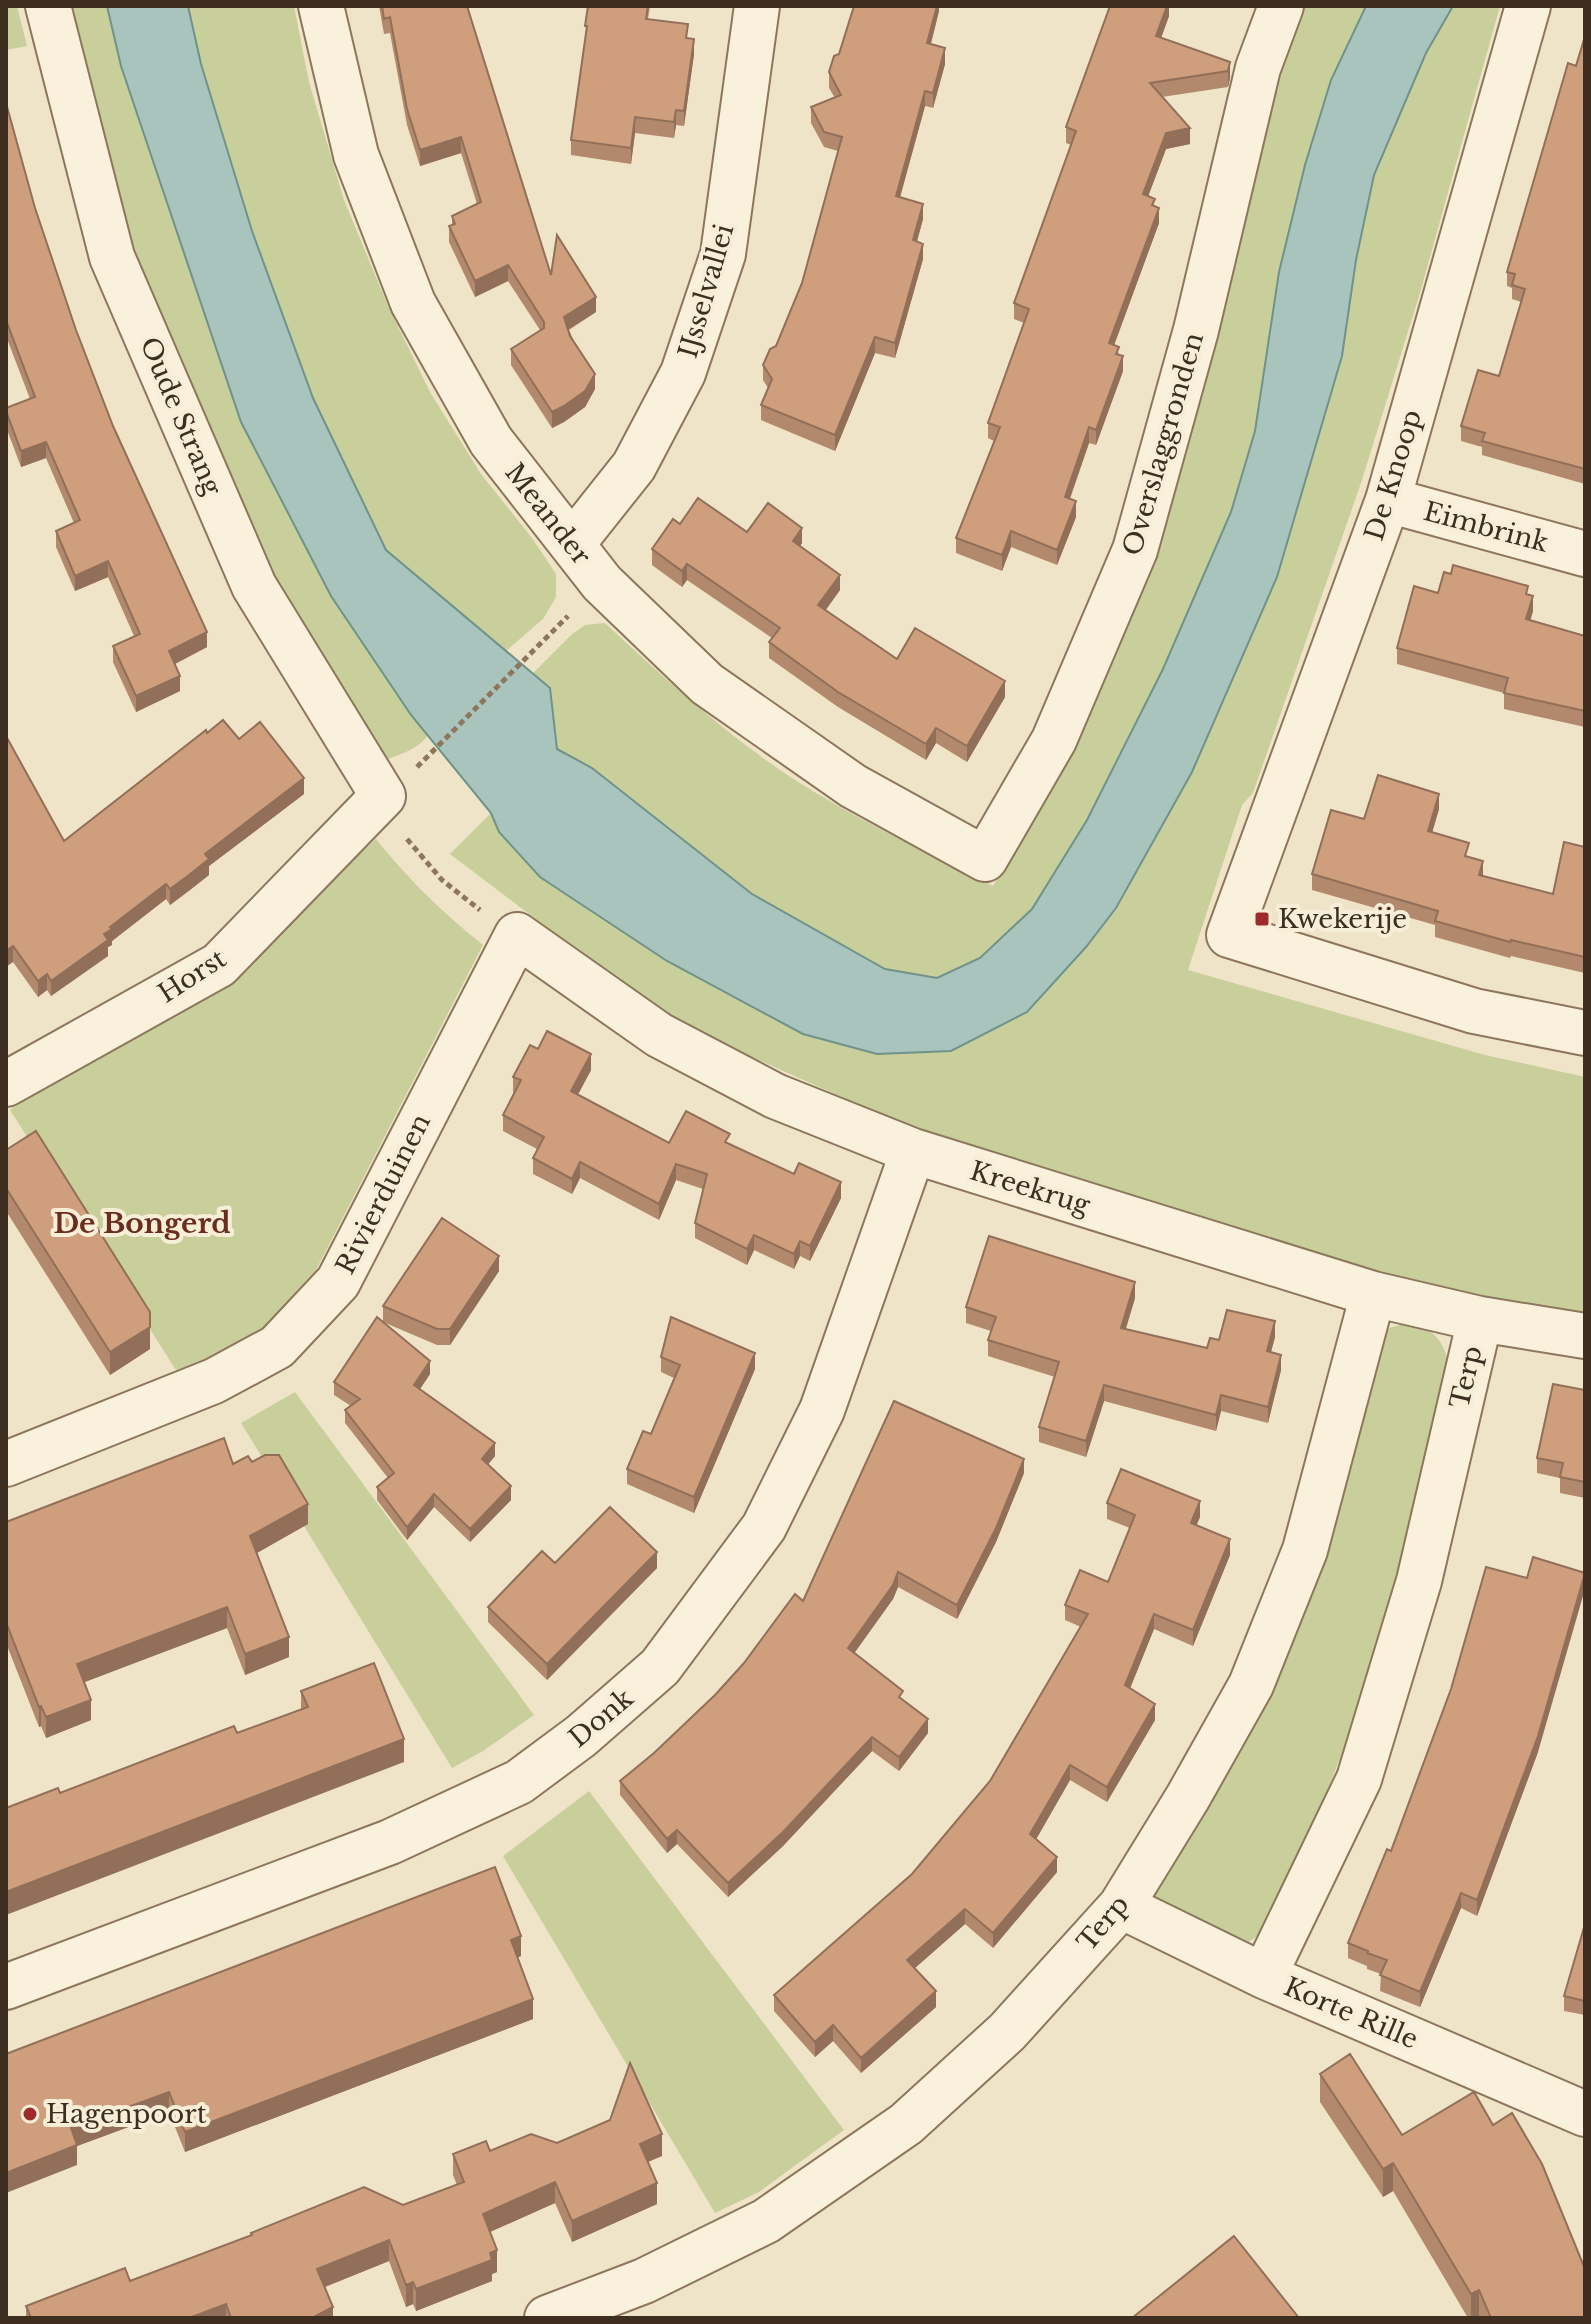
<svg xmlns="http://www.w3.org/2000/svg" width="1591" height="2324" font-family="'Libre Baskerville',serif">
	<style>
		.green { fill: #c9cf9b }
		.water { fill: #a9c4bc; stroke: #6f938a; stroke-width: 2 }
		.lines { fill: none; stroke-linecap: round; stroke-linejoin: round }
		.street-casing { stroke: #8d765c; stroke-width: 48 }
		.path { stroke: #8d765c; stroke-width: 5; stroke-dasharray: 6 4; stroke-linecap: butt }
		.street { stroke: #faf1dc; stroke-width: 44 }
		.wall { fill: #b2896c }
		.shaded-wall { fill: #916f58 }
		.building { fill: #cf9f7d; stroke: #916f58; stroke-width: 2 }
		.poi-dot { fill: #9e2a2b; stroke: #f7eed8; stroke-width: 3 }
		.labels { text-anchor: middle; stroke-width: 8; stroke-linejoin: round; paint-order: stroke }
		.street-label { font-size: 26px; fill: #3d2e20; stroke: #f7eed8 }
		.poi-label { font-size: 26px; fill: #3d2e20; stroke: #f7eed8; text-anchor: start }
		.neighbourhood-label { font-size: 28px; font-weight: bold; fill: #6b2e1e; stroke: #f7eed8 }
	</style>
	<rect width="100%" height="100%" fill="#f0e4c8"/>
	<path class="green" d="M6,6H17L27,46L6,50Z
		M64,6H107L121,66L172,215L411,715L428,735C418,750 396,756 380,762L275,590L144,277L109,186Z
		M188,6H294L309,82L344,200L388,306L430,392L481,474L532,538L556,574V597L543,619L506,651L386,550L313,398L252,231L201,64Z
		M1305,6H1366L1331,80L1305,165L1279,272L1255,431L1231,512L1163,669L1087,820L1032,909L980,958L937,978L885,969L752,894L592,768L557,749L550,688L532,674L571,635L585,625L605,623C663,677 723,732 789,776C853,818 924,851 993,886L1008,860L1195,417C1220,333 1235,249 1255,165C1268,111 1286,58 1305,6Z
		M1453,6H1500L1420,293L1362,480L1253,793L1242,805L1188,970L1485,1055L1585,1077V1326L1396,1300L1006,1170L669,1020L450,854L491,813L499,832L540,877L667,961L803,1034L877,1054L1086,947L1117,908L1192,772L1277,577L1342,356L1356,260L1374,175L1426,53Z
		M376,839C411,882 440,910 483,945L316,1270C294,1303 267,1334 230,1351C213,1359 194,1364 176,1370L10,1110L169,1010L299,908Z
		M1404,1324C1429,1326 1442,1336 1448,1361L1427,1468L1372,1676L1314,1825L1267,1924L1258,1936L1245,1944L1157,1911L1153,1893L1377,1337L1389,1328Z
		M295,1392L534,1715L483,1751L452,1768L241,1423Z
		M589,1791L844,2130L759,2192L715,2213L503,1856Z"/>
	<path class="water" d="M107,6H188L201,64L252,231L313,398L386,550L550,688L557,749L592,768L752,894L885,969L937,978L980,958L1032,909L1087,820L1163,669L1231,512L1255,431L1279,272L1305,165L1331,80L1366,6H1453L1426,53L1374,175L1356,260L1342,356L1277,577L1192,772L1116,908L1086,947L1027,1012L951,1051L877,1054L803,1034L667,961L540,877L499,832L491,813L411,715L331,596L241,422L121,66Z"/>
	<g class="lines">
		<defs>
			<path id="street" d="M321,6L356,155L413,303L491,441L602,583L707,684L853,786L985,859L1054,740L1135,550L1196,330L1258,68L1281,6
				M1528,6L1388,500L1229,935L1474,1011L1585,1033
				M1388,500L1585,554
				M572,544L634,466L683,373L723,254L757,6
				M6,1084L219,965L383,796L254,586L112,257L48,6
				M6,1464L214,1381L277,1347L338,1282L517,935L659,1035L775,1096L913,1151L1373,1294L1480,1319L1585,1336
				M1121,1906L1264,1976L1585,2114
				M1264,1976L1359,1779L1419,1581L1480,1319
				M6,1987L390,1842L519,1782L581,1736L660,1667L764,1527L822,1410L913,1151
				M547,2318L644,2281L766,2221L906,2124L1007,2032L1121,1906L1188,1797L1251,1685L1305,1550L1373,1294"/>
		</defs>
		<use href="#street" class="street-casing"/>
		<path class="path" d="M417,767L568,616
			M407,839L442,880L480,910"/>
		<use href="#street" class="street"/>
	</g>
	<path class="wall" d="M379,6H467L551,275L596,312L569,330L595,389L585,407L564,422L552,428L511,365V349L540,330L508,281L475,297L449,242V226L452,225V216L477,204L461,153L420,166L407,125L390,33L384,34Z
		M588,6H650L648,19L688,38L694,54L684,126L676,125L674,138L635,133L631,164L571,155V140L585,42Z
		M939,6V11L931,44L945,64L933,108L925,106L900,197L923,219L917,241L923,259L895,358L875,353L835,451L761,420V405L768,388L763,380V365L776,346L802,283L838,151L824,147L811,123V107L835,98L829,88V72Z
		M1169,6V16L1161,38L1230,62V78L1228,87L1162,97L1190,144L1166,149L1148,196L1155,206L1159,223L1114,345L1119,354L1123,371L1096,445L1089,443L1070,499L1076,517L1057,565L1011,547L1002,571L956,553V538L994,441L988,438V423L1024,323L1014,319V303L1071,145L1066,143V127Z
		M1585,36V484L1482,455V447L1461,441V426L1499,376L1521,302L1512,299V288L1507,286V272Z
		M6,103L35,208L76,330L113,426L207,647L175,664L180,691L136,712L113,662V646L134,636L108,577L75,591L56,547V531L74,523L46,458L21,467L6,427V408L30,399L6,336Z
		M680,524L747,532L802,543L800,546L840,590L825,610L897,659L1005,697L967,762L936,743L926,760L838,707L769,658V642L772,638L687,580L682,587L652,565V549Z
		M1438,593L1528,595L1533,611L1530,621L1585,636V727L1504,709V693L1397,664V648Z
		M207,733L239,739L304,794L209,866V875L189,891L170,905L166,899L112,941V945L108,947V956L51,996L47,990L38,997L13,962L6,736L64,841Z
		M1439,809L1432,832L1469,857L1483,876L1553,894L1585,847V973L1511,956L1510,958L1435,937V925L1312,890V874L1364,819Z
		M591,1070L578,1095L669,1143L730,1144L841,1198L810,1261L800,1256L794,1269L754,1250L747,1265L695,1238V1223L703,1189L676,1180L659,1220L580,1178L572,1194L533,1174V1158L537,1149L503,1131V1115L515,1093L513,1092V1077Z
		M6,1150L150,1349L110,1375L6,1211Z
		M499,1271L450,1345H437L383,1322V1306Z
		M1135,1298L1126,1329L1207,1348L1219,1340L1275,1337L1271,1352L1281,1370L1268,1423L1221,1411L1216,1431L1104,1401L1086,1457L1039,1442V1427L1055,1377L988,1356V1340L991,1331L966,1323V1307Z
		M661,1357L755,1369L694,1513L627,1484V1469L651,1434L674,1378L661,1372Z
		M430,1374L420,1389L495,1456L488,1464L511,1500L470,1542L434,1507L407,1540L377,1500V1487L388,1478L345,1423V1410L351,1406L334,1395V1382Z
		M1585,1390V1498L1560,1493V1478L1537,1473V1458Z
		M252,1462L308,1524L256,1553L289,1657L245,1675L227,1628L84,1682L91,1720L46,1738L41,1726L39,1727L6,1643V1522L233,1464Z
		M1024,1473L996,1542L957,1619L898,1587L893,1599L854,1653L903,1700L928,1733L899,1771L872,1751L783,1846L728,1897L677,1844L667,1853L620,1795V1781L654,1753L715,1695L803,1601Z
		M1107,1503L1200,1517L1196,1525L1230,1555L1193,1646L1154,1629L1130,1688L1155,1720L1107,1802L1070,1780L1036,1839L1057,1872L993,1948L965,1924L915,1968L936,2007L861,2073L833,2041L815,2057L774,2011V1995L912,1874L990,1781L1081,1627L1065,1620V1605L1108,1582L1130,1528L1107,1519Z
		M555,1563L657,1568L547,1680L488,1622V1607Z
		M301,1691L404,1762L60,1793L237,1733L301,1709Z
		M1538,1752L1477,1916L1461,1908L1420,2007L1380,1991L1381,1974L1367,1969V1966L1348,1958V1943L1391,1851Z
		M1585,1924V2015L1564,2011V1996Z
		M521,1956L517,1958L533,2019L185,2152L169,2112L77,2146V2165L6,2054Z
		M1320,2074L1402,2135L1493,2125L1585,2318H1468L1393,2191L1383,2197L1320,2102Z
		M557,2143L662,2156L648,2162L657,2204L572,2242L555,2203L490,2232L497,2272L492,2274V2281L416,2311L413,2304L406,2307L389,2261L325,2287L333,2318H26V2306L130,2281L403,2205L457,2185L453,2175V2154L490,2151Z"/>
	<path class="shaded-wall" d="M937,6H939V11L927,58V43Z
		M1167,6H1169V16L1156,52V36Z
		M694,39V54L684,126V111Z
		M945,48V64L933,108V93Z
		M1230,62V78L1228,87V71Z
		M925,91V106L896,212V196Z
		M676,110V125L674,138V122Z
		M635,117V133L631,164V148Z
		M1190,128V144L1166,149L1143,210V194L1166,133Z
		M461,137V153L420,166V150Z
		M923,204V219L913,256V240Z
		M1159,208V223L1109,359V343Z
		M923,244V259L895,358V343Z
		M508,265V281L475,297V281Z
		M596,297V312L564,332V317Z
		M875,337V353L835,451V435Z
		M1123,356V371L1096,445V430Z
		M595,374V389L585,407L564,422L552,428V412Z
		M1089,427V443L1065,512V497Z
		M46,442V458L21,467V451Z
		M1076,501V517L1057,565V550Z
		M802,528V543L793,556V541Z
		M1011,531V547L1002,571V555Z
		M108,561V577L75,591V576Z
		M687,564V580L682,587V571Z
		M840,575V590L818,621V605Z
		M1533,596V611L1526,635V619Z
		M207,632V647L169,667V651Z
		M180,676V691L136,712V696Z
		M1005,681V697L967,762V746Z
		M936,728V743L926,760V744Z
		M304,778V794L209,866V875L170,905V889L205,854Z
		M1439,794V809L1428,847V831Z
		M1483,861V876L1479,875Z
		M166,884V899L112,941V945L108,947V956L51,996V981L104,934L110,927Z
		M13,946V962L6,967V951Z
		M47,974V990L38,997V981Z
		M591,1054V1070L571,1107V1091Z
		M580,1162V1178L572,1194V1179Z
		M676,1164V1180L659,1220V1204Z
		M841,1182V1198L810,1261V1246Z
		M754,1235V1250L747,1265V1249Z
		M800,1241V1256L794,1269V1254Z
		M499,1256V1271L450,1345V1329Z
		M1135,1282V1298L1121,1343V1328Z
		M1275,1321V1337L1267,1366V1351Z
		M150,1327V1349L110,1375V1352Z
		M755,1353V1369L694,1513V1497Z
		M1281,1355V1370L1268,1423V1407Z
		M430,1361V1374L414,1398V1385Z
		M1104,1385V1401L1086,1457V1441Z
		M1221,1395V1411L1216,1431V1415Z
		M495,1443V1456L482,1472V1459Z
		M1024,1459V1473L996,1542L957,1619V1605Z
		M511,1486V1500L470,1542V1529Z
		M434,1494V1507L407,1540V1527Z
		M1200,1501V1517L1191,1539V1523Z
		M308,1504V1524L250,1557V1536Z
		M1230,1539V1555L1193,1646V1630Z
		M657,1552V1568L547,1680V1664Z
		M898,1572V1587L893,1599L848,1662V1648Z
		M1585,1573V1589L1538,1752L1477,1916V1900Z
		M227,1607V1628L77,1685V1664Z
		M1154,1614V1629L1125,1701V1685Z
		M289,1637V1657L245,1675V1654Z
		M91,1700V1720L46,1738V1717Z
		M1155,1704V1720L1107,1802V1787Z
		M41,1706V1726L39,1727V1707Z
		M928,1719V1733L899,1771V1757Z
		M872,1737V1751L783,1846L728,1897V1883Z
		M404,1739V1762L6,1915V1892Z
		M1070,1765V1780L1030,1850V1834Z
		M677,1830V1844L667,1853V1839Z
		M1057,1857V1872L993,1948V1933Z
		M1461,1893V1908L1420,2007V1992Z
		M965,1909V1924L907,1975V1960Z
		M521,1936V1956L511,1960V1940Z
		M936,1991V2007L861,2073V2058Z
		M533,1999V2019L185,2152V2132Z
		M833,2025V2041L815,2057V2042Z
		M169,2092V2112L77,2146V2165L6,2193V2173L71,2128Z
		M662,2134V2156L640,2165V2144Z
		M1393,2163V2191L1383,2197V2169Z
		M555,2182V2203L483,2235V2214Z
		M657,2183V2204L572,2242V2221Z
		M389,2240V2261L317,2290V2269Z
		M497,2250V2272L492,2274V2281L416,2311V2289Z
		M413,2282V2304L406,2307V2285Z
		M1479,2290V2318H1471V2294Z
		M226,2304V2318H189Z
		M333,2307V2318H312Z"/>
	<path class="building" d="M382,6H467L551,275L557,235L596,297L564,317L570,336L595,374L585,391L564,406L552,412L511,349L544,328V322L508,265L475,281L449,226L455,224L452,216L481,202L461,137L420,150L407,109L390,17L384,19Z
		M588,6H648L646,19L688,24L686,38L694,39L684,111L676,110L674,122L635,117L631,148L571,140L587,26H585Z
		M854,6H937L927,43L945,48L933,93L925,91L896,196L923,204L913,240L923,244L895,343L875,337L835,435L761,405L772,379L763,365L770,349L776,346L802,283L842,137L824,132L811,107L841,95L829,72L834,56L839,54Z
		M1110,6H1167L1156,36L1230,62L1228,71L1150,83L1190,128L1166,133L1143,194L1155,199L1152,205L1159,208L1109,343L1119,347L1116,354L1123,356L1096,430L1089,427L1065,497L1076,501L1057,550L1011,531L1002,555L956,538L1000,427L988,423L1029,309L1014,303L1076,131L1066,127Z
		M1585,36V469L1482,441L1485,433L1461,426L1478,370L1499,376L1525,289L1512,285L1515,274L1507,272L1568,63L1576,66Z
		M6,103L35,208L76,330L113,426L207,632L169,651L180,676L136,696L113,646L140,634L108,561L75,576L56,531L80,520L46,442L21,451L6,411V408L35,397L6,320Z
		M698,498L747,532L768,503L802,528L793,541L840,575L818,605L897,659L915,628L1005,681L967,746L936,728L926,744L838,692L769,642L780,628L687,564L682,571L652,549L673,519L680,524Z
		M1453,565L1528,586L1526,594L1533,596L1526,619L1585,636V711L1504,693L1508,678L1397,648L1414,586L1438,593L1444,572L1451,574Z
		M223,720L239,739L260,722L304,778L205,854L209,859L189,875L170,889L166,884L110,927L112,929L104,934L108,940L51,981L47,974L38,981L13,946L6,951V736L64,841L206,730L207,733Z
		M1378,775L1439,794L1428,831L1469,843L1465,856L1483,861L1479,875L1553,894L1564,842L1585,847V957L1511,940L1510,942L1435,921L1438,911L1312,874L1331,810L1364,819Z
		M547,1031L591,1054L571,1091L669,1143L686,1111L730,1134L725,1142L794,1174L799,1163L841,1182L810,1246L800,1241L794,1254L754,1235L747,1249L695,1223L707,1174L676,1164L659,1204L580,1162L572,1179L533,1158L544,1137L503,1115L521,1080L513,1077L530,1045L538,1049Z
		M36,1131L150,1312V1327L110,1352L6,1188V1150Z
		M442,1218L499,1256L450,1329H437L383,1306Z
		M989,1236L1135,1282L1121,1328L1207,1348L1210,1338L1219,1340L1227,1310L1275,1321L1267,1351L1281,1355L1268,1407L1221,1395L1216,1415L1104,1385L1086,1441L1039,1427L1059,1362L988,1340L996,1317L966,1307Z
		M377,1317L430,1361L414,1385L495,1443L482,1459L511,1486L470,1529L434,1494L407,1527L377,1487L394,1473L345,1410L360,1399L334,1382Z
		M671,1317L755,1353L694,1497L627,1469L643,1431L651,1434L680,1365L661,1357Z
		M1553,1384L1585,1390V1482L1560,1477L1563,1463L1537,1458Z
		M894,1401L1024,1459L996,1528L957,1605L898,1572L893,1585L848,1648L903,1691L899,1697L928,1719L899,1757L872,1737L783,1832L728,1883L677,1830L667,1839L620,1781L654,1753L715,1695L744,1663L795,1594L803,1601Z
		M224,1438L233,1464L248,1456L252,1462L265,1455H279L308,1504L250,1536L289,1637L245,1654L227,1607L77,1664L91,1700L46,1717L41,1706L39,1707L6,1622V1522Z
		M1121,1469L1200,1501L1191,1523L1230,1539L1193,1630L1154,1614L1125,1685L1155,1704L1107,1787L1070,1765L1030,1834L1057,1857L993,1933L965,1909L907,1960L936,1991L861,2058L833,2025L815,2042L774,1995L912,1874L990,1781L1088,1614L1065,1605L1080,1570L1108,1582L1135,1515L1107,1503Z
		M610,1507L657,1552L547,1664L488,1607L542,1551L555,1563Z
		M1533,1557L1585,1573L1538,1736L1477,1900L1461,1893L1420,1992L1380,1975L1387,1960L1367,1953L1368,1951L1348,1943L1387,1849L1391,1851L1451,1689L1486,1567L1527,1578Z
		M374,1663L404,1739L6,1892V1808L58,1788L60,1793L234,1726L237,1733L308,1707L301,1691Z
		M495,1867L521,1936L511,1940L533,1999L185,2132L169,2092L71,2128L77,2145L6,2173V2054Z
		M1585,1924V2001L1564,1996Z
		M1350,2054L1402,2135L1474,2092L1493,2125L1512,2113L1542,2164L1585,2269V2318H1491L1479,2290L1471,2294L1393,2163L1383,2169L1320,2074Z
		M630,2063L662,2134L640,2144L657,2183L572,2221L555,2182L483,2214L497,2250L490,2253L492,2260L416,2289L413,2282L406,2285L389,2240L317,2269L333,2307L312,2318H231L226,2304L189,2318H31L26,2306L125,2268L130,2281L252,2235L251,2233L364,2187L403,2205L464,2182L453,2154L486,2141L490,2151L531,2134L557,2143L610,2120Z
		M1234,2236L1299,2318H1132Z"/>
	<g class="poi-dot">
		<rect x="1254" y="911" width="16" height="16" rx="4"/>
		<circle cx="30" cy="2114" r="8"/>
	</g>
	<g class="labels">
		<g class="street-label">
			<text transform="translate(706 291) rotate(-74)" y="9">IJsselvallei</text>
			<text transform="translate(181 416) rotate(67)" y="9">Oude Strang</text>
			<text transform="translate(1163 444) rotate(-74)" y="9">Overslaggronden</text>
			<text transform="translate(1393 475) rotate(-73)" y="9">De Knoop</text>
			<text transform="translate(548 514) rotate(52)" y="9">Meander</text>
			<text transform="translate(1486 527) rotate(15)" y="9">Eimbrink</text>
			<text transform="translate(192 976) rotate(-33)" y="9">Horst</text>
			<text transform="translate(1030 1188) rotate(17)" y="9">Kreekrug</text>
			<text transform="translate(383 1194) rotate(-63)" y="9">Rivierduinen</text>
			<text transform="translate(1466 1377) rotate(-77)" y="9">Terp</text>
			<text transform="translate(601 1718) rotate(-40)" y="9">Donk</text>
			<text transform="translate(1103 1923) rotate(-50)" y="9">Terp</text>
			<text transform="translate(1351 2013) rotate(23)" y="9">Korte Rille</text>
		</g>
		<g class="poi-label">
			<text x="1278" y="928">Kwekerije</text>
			<text x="46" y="2123">Hagenpoort</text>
		</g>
		<g class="neighbourhood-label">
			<text x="142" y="1233">De Bongerd</text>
		</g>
	</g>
	<rect width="1591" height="2324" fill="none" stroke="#3d2e20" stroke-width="16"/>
</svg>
